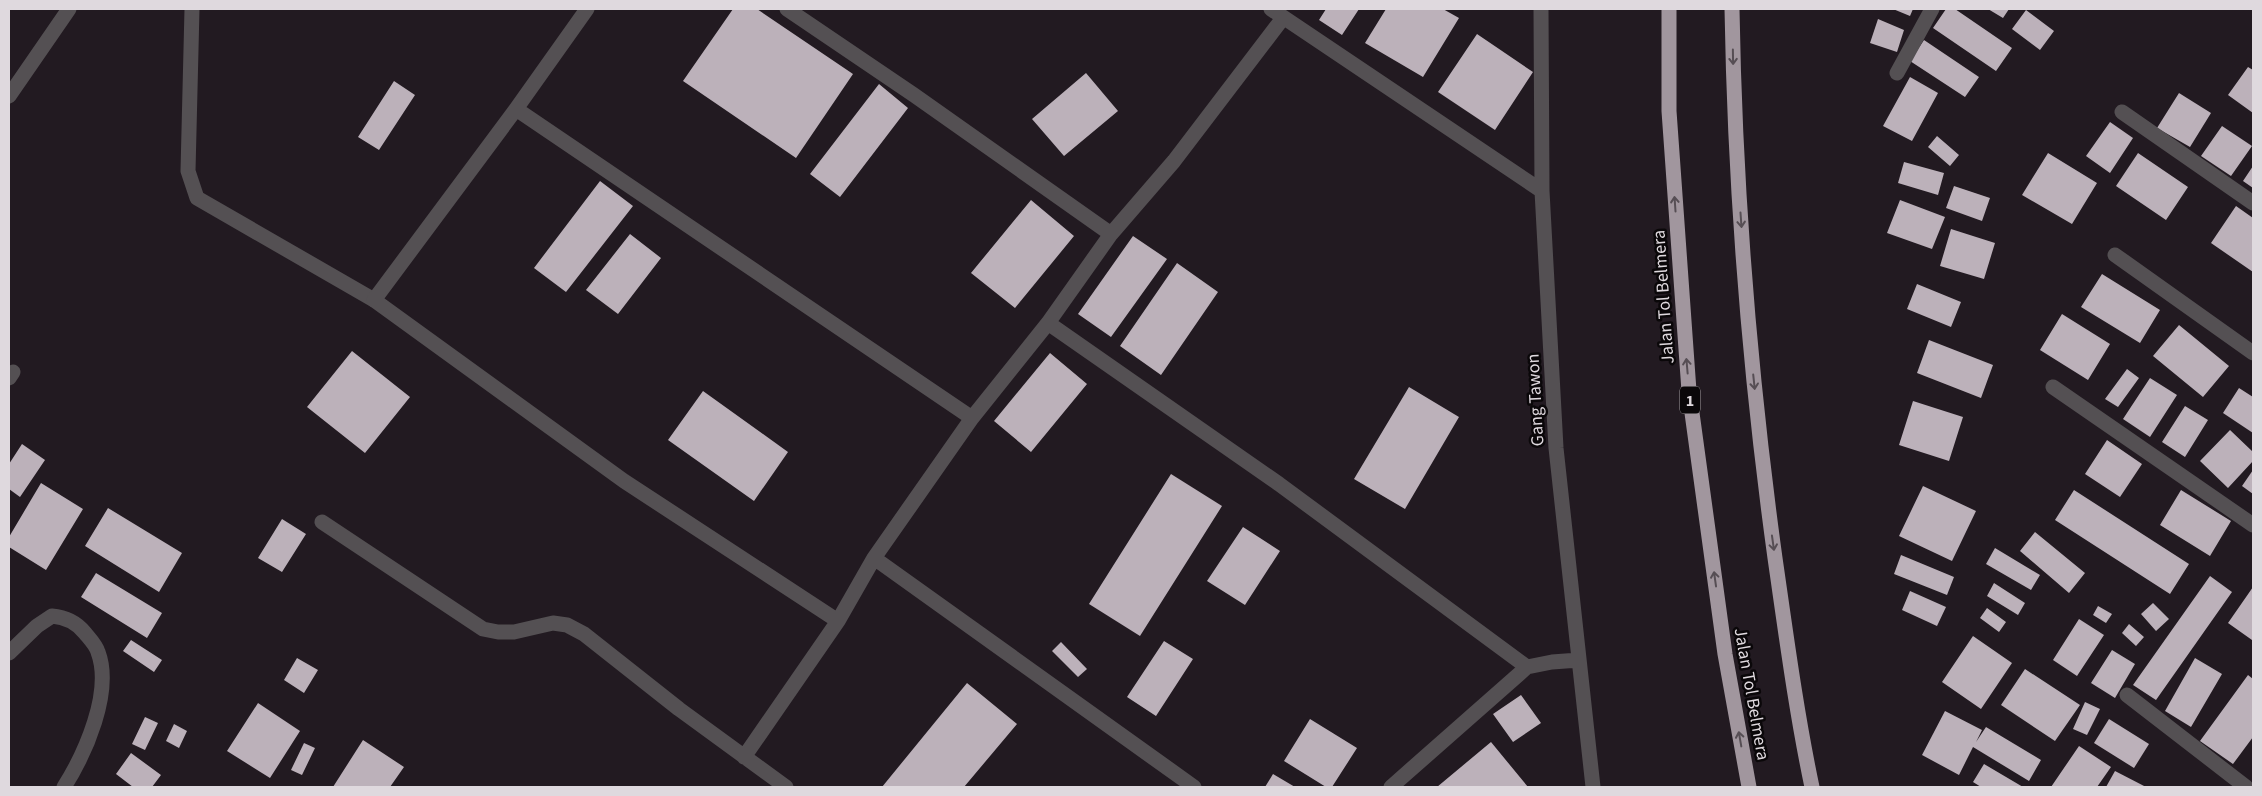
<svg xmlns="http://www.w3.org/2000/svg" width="2262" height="796" font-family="'Source Sans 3',sans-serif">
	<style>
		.building { fill: #bcb1ba }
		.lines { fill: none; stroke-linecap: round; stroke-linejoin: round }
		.lane { stroke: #545053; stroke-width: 15 }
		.street { stroke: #545053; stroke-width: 15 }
		.highway { stroke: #a1969e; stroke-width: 15 }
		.oneway { stroke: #564e54 }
		.labels { text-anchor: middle; stroke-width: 5; stroke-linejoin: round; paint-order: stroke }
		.shield { fill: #0a0709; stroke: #9f9a9e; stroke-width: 1 }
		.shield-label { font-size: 16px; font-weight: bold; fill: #dfd9de }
		.street-label { font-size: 18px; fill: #dfd9de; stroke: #0a0709 }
	</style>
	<rect width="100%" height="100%" fill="#221a21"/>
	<path class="building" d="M733,9H757L853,74L796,158L683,81Z
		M1326,9H1359L1342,35L1319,20Z
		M1386,9H1443L1459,18L1423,77L1365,43Z
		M1893,9H1913L1910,16Z
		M1946,9H1955L2012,48L1996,71L1933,28Z
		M1988,9H2009L2003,18Z
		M2026,10L2054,31L2040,50L2012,29Z
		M1878,19L1904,30L1897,52L1870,43Z
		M1477,34L1533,72L1495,130L1438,92Z
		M1924,40L1979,77L1965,97L1910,61Z
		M2248,67L2253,70V113L2228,95Z
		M1086,73L1118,111L1064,156L1032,119Z
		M1910,77L1938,93L1912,141L1883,126Z
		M394,81L415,95L379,150L358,137Z
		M879,84L908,108L840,197L810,174Z
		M2179,93L2211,113L2190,147L2157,128Z
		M2110,122L2133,138L2110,173L2086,156Z
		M2222,126L2252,146L2231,176L2201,156Z
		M1937,136L1959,155L1950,166L1928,147Z
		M2048,153L2097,183L2072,224L2022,195Z
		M2138,153L2188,187L2166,220L2116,186Z
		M1904,162L1944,173L1938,195L1898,183Z
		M2253,166V188L2243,181Z
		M600,181L633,206L566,292L534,268Z
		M1954,186L1990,198L1982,221L1946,208Z
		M1031,200L1074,236L1015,308L971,273Z
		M1900,200L1945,217L1932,249L1887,233Z
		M2236,206L2253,218V272L2211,243Z
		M1951,229L1995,243L1984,279L1940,266Z
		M630,234L661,258L618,314L586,290Z
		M1133,236L1167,259L1111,337L1078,314Z
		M1177,263L1218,292L1161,375L1120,346Z
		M2102,274L2160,310L2140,343L2081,307Z
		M1917,284L1961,302L1951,327L1907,309Z
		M2062,314L2110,344L2088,380L2040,350Z
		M2179,325L2229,366L2203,397L2153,356Z
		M1929,340L1993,365L1981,398L1917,373Z
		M352,351L410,397L365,453L307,407Z
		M1050,353L1087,384L1031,452L994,421Z
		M2127,369L2139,378L2118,407L2105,399Z
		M2150,378L2177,395L2150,437L2123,419Z
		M1409,387L1459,417L1405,509L1354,479Z
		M2239,388L2253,397V433L2223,413Z
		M703,391L788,452L754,501L668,440Z
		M1913,401L1963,417L1949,461L1899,445Z
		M2185,406L2208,420L2185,457L2162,442Z
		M2230,430L2253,452V461L2228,488L2200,461Z
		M2107,440L2142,464L2120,497L2085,474Z
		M22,444L45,460L20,497L9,489V464Z
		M2253,470V494L2242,486Z
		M1171,474L1222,506L1140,636L1089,604Z
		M41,483L83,509L46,570L9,547V537Z
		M1923,486L1976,511L1952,561L1899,536Z
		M2074,490L2189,564L2170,594L2055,520Z
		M2181,490L2231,521L2210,556L2160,525Z
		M108,508L182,553L159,592L85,546Z
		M282,519L306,534L282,572L258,558Z
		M1243,527L1280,551L1245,605L1207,581Z
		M2035,532L2085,573L2069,593L2020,551Z
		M1995,548L2040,575L2031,590L1986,564Z
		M1901,555L1954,577L1947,595L1894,574Z
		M96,573L162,613L147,638L81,597Z
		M2210,576L2232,592L2156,700L2133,685Z
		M1994,583L2025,603L2018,615L1987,596Z
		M2253,587V639L2252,640L2228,623Z
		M1910,591L1946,607L1937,626L1902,610Z
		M2153,603L2169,619L2156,631L2141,614Z
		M2098,606L2112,614L2106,623L2093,615Z
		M1987,608L2006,622L1999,632L1980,618Z
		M2079,619L2104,635L2077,676L2053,660Z
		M2129,624L2144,637L2136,646L2122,633Z
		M1973,636L2012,663L1981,709L1942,682Z
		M131,640L162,660L154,672L123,651Z
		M1164,641L1193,659L1156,716L1127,697Z
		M1061,642L1087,669L1078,677L1052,651Z
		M2112,650L2135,664L2115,698L2091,683Z
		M297,658L318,670L304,693L284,680Z
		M2195,658L2222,674L2191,727L2165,711Z
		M2025,669L2080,705L2055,741L2001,705Z
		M2248,675L2253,679V737L2233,764L2200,741Z
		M967,683L1017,724L964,787H882Z
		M1521,695L1541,723L1513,742L1493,714Z
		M2085,702L2100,709L2087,735L2073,729Z
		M258,703L300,731L270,778L227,751Z
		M1945,711L1982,730L1976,742L1986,727L2041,760L2029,781L1973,747L1959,775L1922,755Z
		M145,717L158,723L145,750L132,744Z
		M1310,719L1357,748L1332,787H1326L1284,761Z
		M2109,719L2149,744L2134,768L2094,743Z
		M174,724L187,731L179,748L166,741Z
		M363,740L404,767L390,787H333Z
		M1491,742L1528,787H1437Z
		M304,743L315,748L302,775L291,770Z
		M2079,746L2111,767L2097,787H2051Z
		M131,753L161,775L152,787H133L116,774Z
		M1984,764L2023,787H1981L1973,782Z
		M2115,771L2146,787H2106Z
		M1273,774L1295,787H1265Z"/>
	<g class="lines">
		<path class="lane" d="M192,9L188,171L197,198L374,300"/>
		<path class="street" d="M587,9L516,109L374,300L624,481L838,621L874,558L972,418L1048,323L1111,234L1174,161L1283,18
			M787,9L914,95L1111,234
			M1271,9L1542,191
			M1541,9L1542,191L1556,448L1593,787
			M1897,73L1932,9
			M9,96L69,9
			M516,109L972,418
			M2122,112L2253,203
			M2115,255L2253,353
			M1048,323L1279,484L1527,667L1552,662L1579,660
			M9,378L13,372
			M2053,387L2253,525
			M322,522L483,629L498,632H514L553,623L567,625L584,634L679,709L786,787
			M874,558L1194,787
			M9,653L37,626L52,616C65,617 77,623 85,633C90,639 96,645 98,652C113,692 85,754 64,787
			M2127,695L2246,787
			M744,757L838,621
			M1391,787L1527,667"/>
		<path class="highway" d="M1669,9V111L1689,391L1725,654L1749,787
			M1732,9C1735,192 1750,376 1775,558C1786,634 1796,711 1812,787"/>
	</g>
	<defs><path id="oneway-shaft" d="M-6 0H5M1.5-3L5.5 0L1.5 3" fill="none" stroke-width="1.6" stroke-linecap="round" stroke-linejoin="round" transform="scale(1.25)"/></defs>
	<g class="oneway">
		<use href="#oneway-shaft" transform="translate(1733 57) rotate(89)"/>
		<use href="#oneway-shaft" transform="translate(1675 204) rotate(-94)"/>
		<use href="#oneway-shaft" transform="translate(1741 220) rotate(86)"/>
		<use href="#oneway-shaft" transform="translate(1687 366) rotate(-95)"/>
		<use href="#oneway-shaft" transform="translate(1754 382) rotate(84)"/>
		<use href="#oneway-shaft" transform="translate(1773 543) rotate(82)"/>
		<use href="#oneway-shaft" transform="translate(1715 579) rotate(-98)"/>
		<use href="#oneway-shaft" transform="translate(1740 739) rotate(-100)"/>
	</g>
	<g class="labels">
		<rect class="shield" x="1680" y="386.5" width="20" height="27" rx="4"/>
		<g class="shield-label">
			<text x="1690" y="406">1</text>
		</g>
		<g class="street-label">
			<text transform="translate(1663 297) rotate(-94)" y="6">Jalan Tol Belmera</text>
			<text transform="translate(1535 400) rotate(-93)" y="6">Gang Tawon</text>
			<text transform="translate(1752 694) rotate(80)" y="6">Jalan Tol Belmera</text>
		</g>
	</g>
	<rect width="2262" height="796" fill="none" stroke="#dfd9de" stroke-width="20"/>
</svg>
